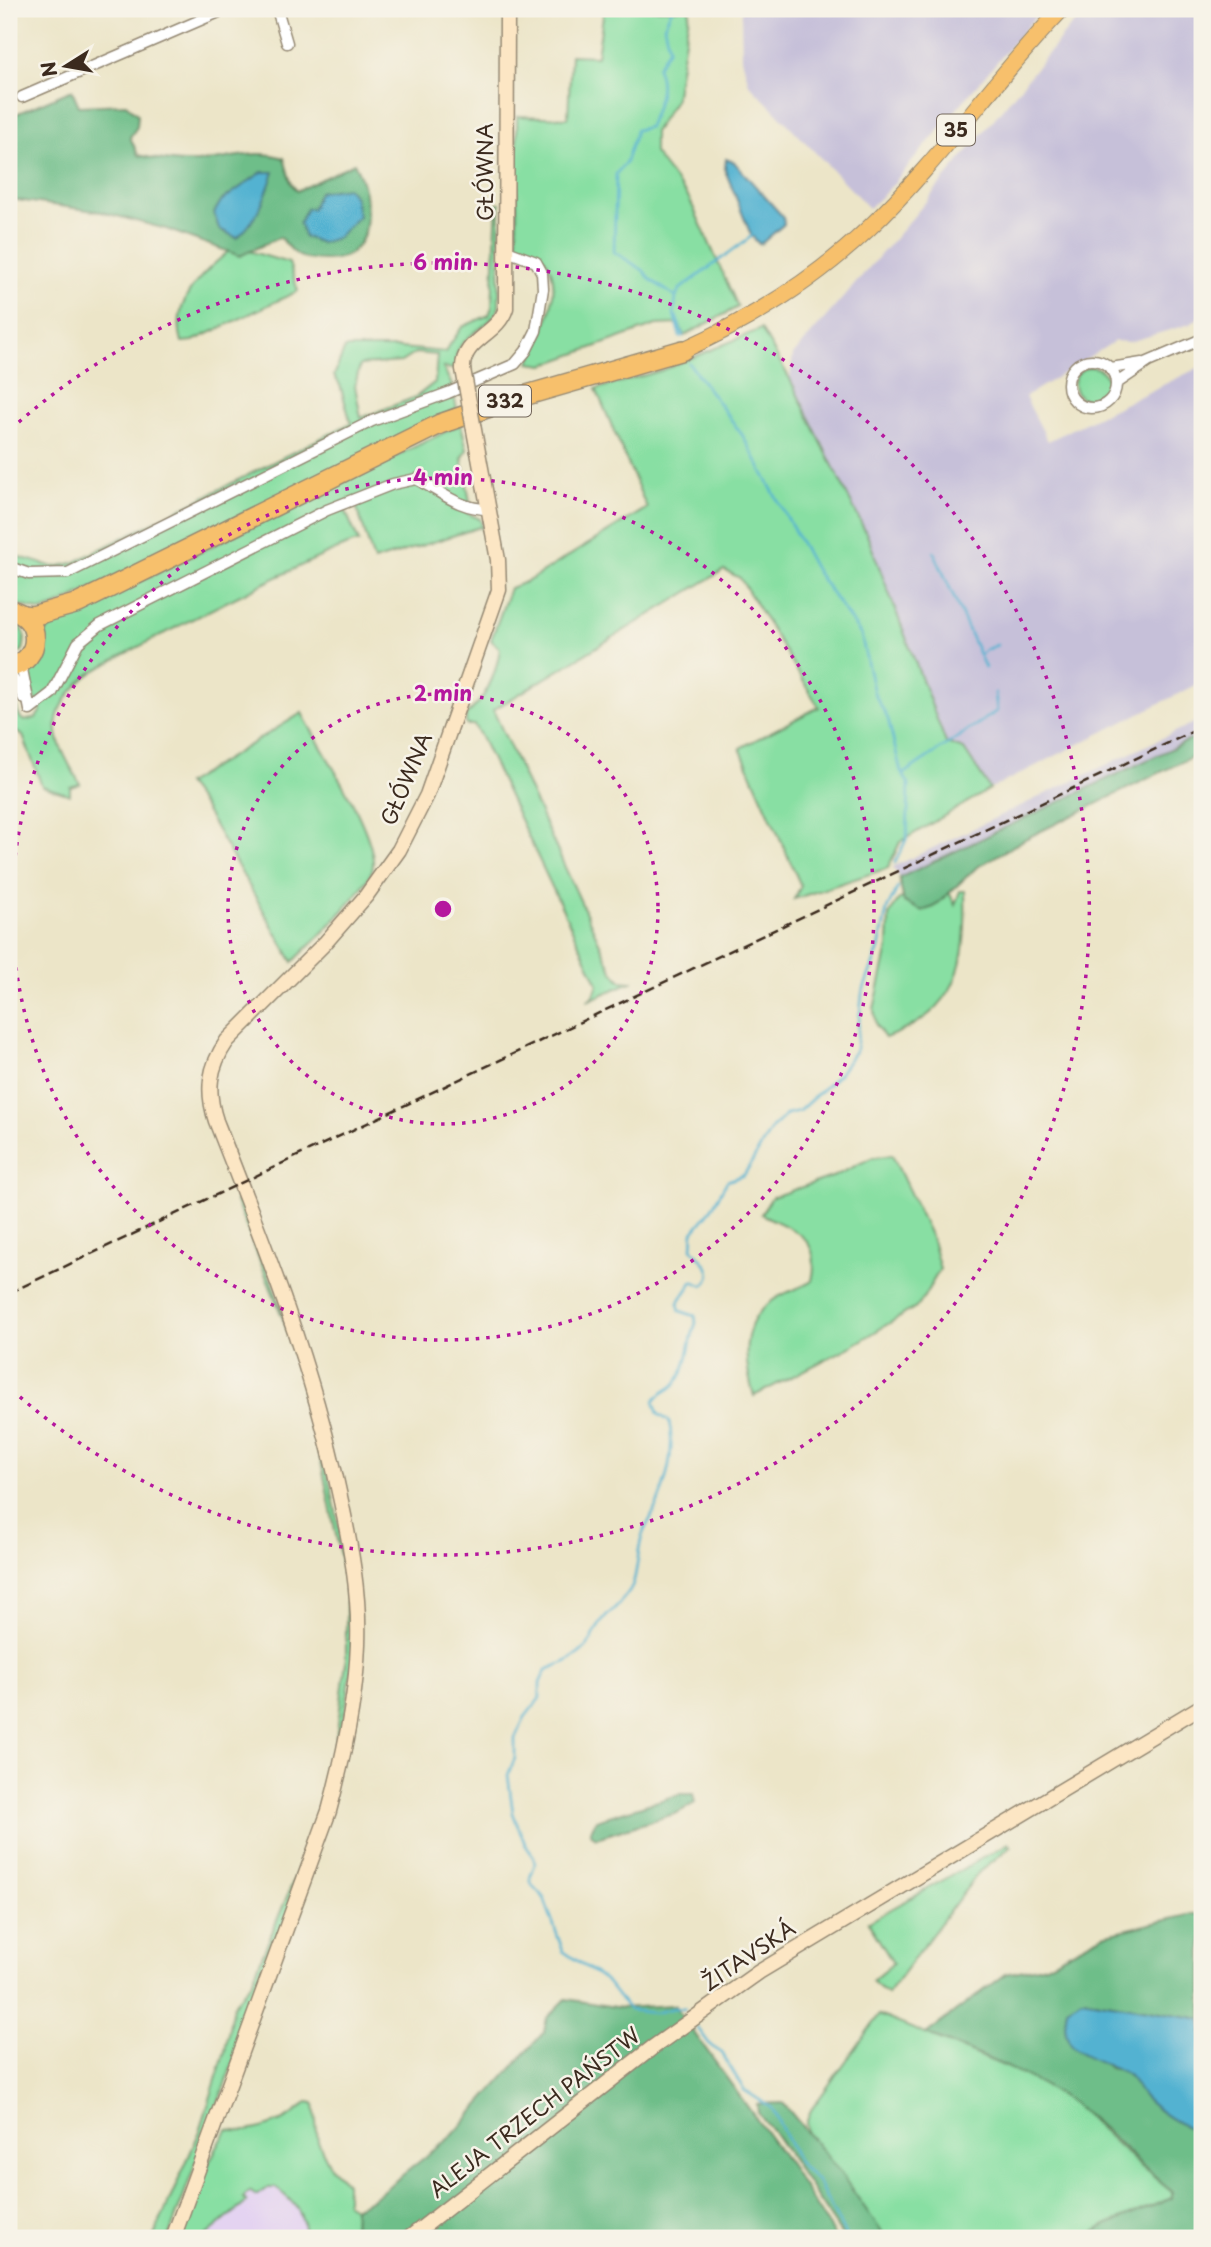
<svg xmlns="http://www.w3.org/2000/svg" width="1211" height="2247" font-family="'Playpen Sans',sans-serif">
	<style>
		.built { fill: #e4d3f1 }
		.industrial { fill: #c6c0d9 }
		.green { fill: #88dfa3; stroke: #628460; stroke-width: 2; fill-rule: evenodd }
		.forest { fill: #6ebe89; stroke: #547454; stroke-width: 2 }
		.water { fill: #53b2d1; stroke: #476e78; stroke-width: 2 }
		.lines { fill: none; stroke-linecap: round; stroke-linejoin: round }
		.stream { stroke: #53b2d1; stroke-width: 2.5 }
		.street-casing { stroke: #948873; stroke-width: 13 }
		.secondary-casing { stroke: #948873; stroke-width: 17 }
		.primary-casing { stroke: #948873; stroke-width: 18 }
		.highway-casing { stroke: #948873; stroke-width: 22 }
		.street { stroke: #fff; stroke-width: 10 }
		.secondary { stroke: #fce6c4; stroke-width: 14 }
		.primary { stroke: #f7c06c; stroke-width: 16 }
		.highway { stroke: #f7c06c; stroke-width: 19 }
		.rail { stroke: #3b2a1e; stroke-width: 2.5; stroke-dasharray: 10 5; stroke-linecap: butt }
		.secondary-bridge-casing { stroke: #948873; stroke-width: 17; stroke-linecap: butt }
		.secondary-bridge { stroke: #fce6c4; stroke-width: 14 }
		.ring { fill: none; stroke: #b5179e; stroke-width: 3.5; stroke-dasharray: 3.5 7 }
		.labels { text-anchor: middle; stroke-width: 5; stroke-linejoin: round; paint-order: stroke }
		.shield { fill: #f7f3e8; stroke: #73665b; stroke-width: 2 }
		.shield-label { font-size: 19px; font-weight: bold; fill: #3b2a1e }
		.street-label { font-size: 21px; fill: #3b2a1e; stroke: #f7f3e8 }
		.centre { fill: #b5179e; stroke: #f7f3e8; stroke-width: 3.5 }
		.ring-label { font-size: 21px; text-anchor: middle; font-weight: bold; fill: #b5179e; stroke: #f7f3e8; stroke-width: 5; stroke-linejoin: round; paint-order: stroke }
	</style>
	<rect width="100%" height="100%" fill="#f7f3e8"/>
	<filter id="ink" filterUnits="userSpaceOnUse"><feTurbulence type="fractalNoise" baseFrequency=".0143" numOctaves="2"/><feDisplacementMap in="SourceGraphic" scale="14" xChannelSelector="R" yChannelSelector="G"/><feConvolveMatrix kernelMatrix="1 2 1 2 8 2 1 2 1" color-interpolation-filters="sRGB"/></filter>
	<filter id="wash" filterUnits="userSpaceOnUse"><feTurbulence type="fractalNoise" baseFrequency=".00686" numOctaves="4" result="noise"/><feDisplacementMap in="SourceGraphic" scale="28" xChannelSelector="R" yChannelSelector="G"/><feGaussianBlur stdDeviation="1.57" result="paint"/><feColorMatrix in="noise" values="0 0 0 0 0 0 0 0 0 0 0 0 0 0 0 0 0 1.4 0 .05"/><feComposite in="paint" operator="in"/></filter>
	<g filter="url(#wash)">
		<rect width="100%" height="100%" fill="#ece5c8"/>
		<path class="built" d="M267,2188H276L301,2212L305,2225L304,2238H203L247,2203L242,2198L250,2191L257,2196Z"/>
		<path class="industrial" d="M741,9H1042L887,191L869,208L749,84L742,58Z
			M1090,9H1202V315L1190,324L1129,342L1115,341L1025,397L1048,441L1202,366V682L990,789L964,749L946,743L867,535L790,379L793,355L909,222L1070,27Z
			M1202,719V734L911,873L899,878L893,867Z"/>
		<path class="green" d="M604,9H690L675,100L654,132V153L689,198L738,307L684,336L679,324L656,325L544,365L529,363C542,337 568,283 543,257C537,251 525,250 517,247V116L568,118L571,55L597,56Z
			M497,203H500L499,307C489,333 452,333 456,369L443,368L451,383L457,409L56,606L41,611L9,602V554L54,567L73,563L351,423L340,385L334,376L345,348H401L445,352L462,327L489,315L492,307ZM415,353L437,355L435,382L416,397L361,418L355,386L360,365L401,362Z
			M229,251L240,256L249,251L289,263L298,291L193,341L182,342C170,301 201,275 229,251Z
			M761,329L790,379L867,535L946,743L964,749L990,789L900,842L888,868L794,899L801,886L740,748L819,707L740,578L724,570L493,710L612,970L621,981L631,982L587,1001L594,995L598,984L481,737L474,725H466V715C487,698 496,675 500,649L491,640L510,588L528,581L647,508L596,389L660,371Z
			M1074 384a17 17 0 1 1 34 0a17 17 0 1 1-34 0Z
			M461,424L467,450L462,459L470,502L467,513L480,519L484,532L480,527L374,561L356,505L345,510L359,542C342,542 107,660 86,677C76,685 66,698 60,710C48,735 69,763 80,784L70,787V795L42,786L23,736L9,727V684L17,700C17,708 16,715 24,721L36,718L41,710C39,701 34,699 31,691C23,670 34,645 49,629L114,594Z
			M9,618C24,626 27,634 23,650L9,660Z
			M302,713C317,743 386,845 371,873C355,902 316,939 293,962L203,806L186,784Z
			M942,877L955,905L960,891H965C967,964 961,1010 885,1038L876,1025L874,1009L888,948L889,916L898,900Z
			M892,1155L931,1237L940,1269L919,1305L852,1346L754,1396C744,1362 739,1323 772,1301C784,1292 799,1289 812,1281C822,1237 795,1231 761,1214L772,1197L835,1176L871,1158Z
			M242,1199L311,1392L351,1584L352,1664L340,1749L314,1845L168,2238H153L200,2131L225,2051L233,2006L252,1981L310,1841L335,1747L346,1662V1584L307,1393L285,1324L236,1201Z
			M1009,1843L1011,1846L979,1872L887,1994L872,1981L893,1963L868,1922Z
			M879,2015L1031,2077L1075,2105L1139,2165L1172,2192V2198L1106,2225L1084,2238H886L808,2134L806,2122L811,2110Z
			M307,2102L314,2103L318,2142L331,2168L346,2183V2203L354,2208L353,2238H304C306,2214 294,2202 276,2188H267L256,2196L250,2191L243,2198L247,2202L203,2238H180L210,2160L227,2130C252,2135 290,2122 307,2102Z"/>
		<path class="forest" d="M72,90L79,106L126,104L138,115L137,127L130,137L138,155C158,160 176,163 197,162C229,160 252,148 284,158L291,183L297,191L354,163C372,195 378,260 326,260C318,260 306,260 299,256C292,252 285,243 280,237L240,256L166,229L102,212L9,199V117Z
			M1202,734V752L1027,838L976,868L934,907L922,911L904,902L899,878Z
			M681,1794H693L695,1803L677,1813L596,1838L590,1832L596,1820Z
			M1193,1914H1202V2019L1082,1999L1080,2051L1101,2060L1109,2068L1121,2070L1134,2079L1149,2102L1202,2132V2232L1180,2238H1084L1106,2225L1172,2198V2192C1138,2165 1106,2127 1072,2103C1027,2072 976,2054 926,2034L1006,1974L1046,1965L1103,1935Z
			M566,1999L621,2008L674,2005L791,2167L836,2238H353L354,2208L371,2200L453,2135L544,2032L547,2018Z
			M783,2103L839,2171L886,2238H844L777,2137L758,2113L757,2104Z"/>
		<path class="water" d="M726,159L734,162L783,217L784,224L762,243L759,244L751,235L725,170Z
			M262,172H274C266,196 257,221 237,238L219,229L214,213L221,201Z
			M347,188L354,195L359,216L337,238L321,243L305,237L299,223L307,208L312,209L319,192Z
			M1082,1999L1202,2019V2132C1184,2129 1155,2110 1143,2096C1135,2087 1134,2077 1123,2072C1111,2066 1078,2055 1071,2044C1063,2033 1065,2021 1067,2008Z"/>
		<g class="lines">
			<path class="stream" d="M672,9L664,26L669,48L657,68C666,89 656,106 649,127L636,130L626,162L616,174L614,252L643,270L651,280L676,297L674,314L680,337
				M676,297L679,290L752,236
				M676,316L683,336
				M689,363L743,436L816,571L861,635L874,693L888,719L901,772L909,784L907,838L895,863
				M934,552L985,668
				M980,655L985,650L997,645
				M903,774L997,711L995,693
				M685,2009L674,2008L654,2013L629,2010L605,1980L563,1951L544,1898L532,1885L530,1878L535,1864L534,1857L525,1844L513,1813L508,1775L515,1758V1738L525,1717L540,1698V1683L546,1670C562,1664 580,1657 590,1642C595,1634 598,1625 604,1619C614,1608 626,1599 632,1586C639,1570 637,1542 645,1529C662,1499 677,1456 669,1421L658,1414L654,1401C662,1390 670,1391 676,1383C690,1365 688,1343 696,1323L695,1316L680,1311L678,1303L693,1281L703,1286C720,1271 701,1261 692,1248L693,1232L711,1210L727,1181L744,1175L772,1128L787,1114L799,1111L839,1074L856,1050L862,994L879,948L887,909L898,887
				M697,2027L711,2046L722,2053L744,2090L772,2108L798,2162L818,2182L847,2238"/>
		</g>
	</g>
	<g filter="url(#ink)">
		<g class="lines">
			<defs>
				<path id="street" d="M277,9L287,43
					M22,97L226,9
					M1068 384a24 24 0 1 1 48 0a24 24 0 1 1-48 0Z
					M1111,368L1142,363
					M1117,383L1148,362L1202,339
					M9,567L29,574L68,573L372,421L448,393L515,364L526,351L536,331L543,289L542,273L536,262L507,251
					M21,664L30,710
					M9,671L24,699
					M30,710L52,693L78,643L100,625L327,510L393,484L416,479C442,492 458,509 489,509"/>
				<path id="secondary" d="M463,369C462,339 498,335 506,308L507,9
					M173,2238L329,1811C344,1756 356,1701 358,1644C360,1593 350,1542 339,1492C312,1364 264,1243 216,1121C206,1091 209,1067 227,1041L325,943L366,896L399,850L427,795L499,590L498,560L478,452
					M409,2238L652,2048L759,1972L1202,1706"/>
				<path id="primary" d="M683,350C750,320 815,280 869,228C939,162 994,79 1062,9"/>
				<path id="highway" d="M9,610C43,615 43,662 9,667
					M23,615L32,616L79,603L440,424L513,399L683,350"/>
			</defs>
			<use href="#street" class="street-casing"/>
			<use href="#secondary" class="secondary-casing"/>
			<use href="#primary" class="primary-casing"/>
			<use href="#highway" class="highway-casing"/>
			<use href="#street" class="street"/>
			<use href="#secondary" class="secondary"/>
			<use href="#primary" class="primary"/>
			<use href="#highway" class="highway"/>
			<path class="rail" d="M9,1293L1202,727"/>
			<defs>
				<path id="secondary-bridge" d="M463,369L478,452"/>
			</defs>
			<use href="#secondary-bridge" class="secondary-bridge-casing"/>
			<use href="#secondary-bridge" class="secondary-bridge"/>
		</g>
	</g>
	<g class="ring">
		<circle cx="443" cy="909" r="215"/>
		<circle cx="443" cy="909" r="431"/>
		<path d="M11 429A646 646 0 1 1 11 1389"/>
	</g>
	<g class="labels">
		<g class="shield">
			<rect x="937" y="114.5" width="38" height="31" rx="5"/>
			<rect x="479" y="385.5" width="52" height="31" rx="5"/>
		</g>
		<g class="shield-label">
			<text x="956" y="137">35</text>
			<text x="505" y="408">332</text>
		</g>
		<g class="street-label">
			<text transform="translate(486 172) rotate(-90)" y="7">GŁÓWNA</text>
			<text transform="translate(407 779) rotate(-67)" y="7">GŁÓWNA</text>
			<text transform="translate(749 1956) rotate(-34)" y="7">ŽITAVSKÁ</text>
			<text transform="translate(535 2113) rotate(-38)" y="7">ALEJA TRZECH PAŃSTW</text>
		</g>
	</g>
	<circle cx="443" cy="909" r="10" class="centre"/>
	<g class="ring-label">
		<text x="443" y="270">6 min</text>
		<text x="443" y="485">4 min</text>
		<text x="443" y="701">2 min</text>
	</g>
	<rect width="1211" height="2247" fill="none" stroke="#f7f3e8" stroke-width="35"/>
	<g transform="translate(66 66) rotate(259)" stroke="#f7f3e8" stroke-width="5" paint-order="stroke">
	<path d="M0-5L12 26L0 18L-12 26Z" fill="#3b2a1e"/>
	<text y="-10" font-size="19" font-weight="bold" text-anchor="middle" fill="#3b2a1e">N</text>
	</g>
</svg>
